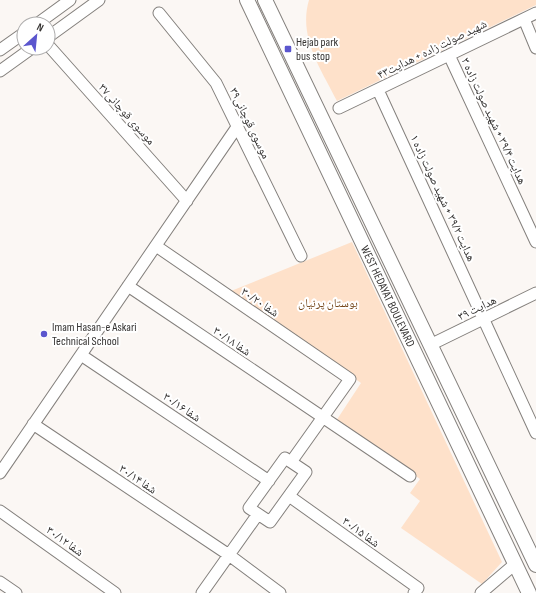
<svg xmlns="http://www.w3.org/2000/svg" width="536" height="593" font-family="'Sofia Sans Condensed','Noto Naskh Arabic',sans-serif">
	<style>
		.green { fill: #fee1ca }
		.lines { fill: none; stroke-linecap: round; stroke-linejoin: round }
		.minor-casing { stroke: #84807d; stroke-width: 13 }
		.major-casing { stroke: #84807d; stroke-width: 16 }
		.minor { stroke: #fff; stroke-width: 11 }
		.major { stroke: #fff; stroke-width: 14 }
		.poi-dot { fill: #5b56ce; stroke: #fff; stroke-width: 1.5 }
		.labels { text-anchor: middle; stroke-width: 4; stroke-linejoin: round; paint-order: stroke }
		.poi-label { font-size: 12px; fill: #353332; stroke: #fff; text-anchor: start }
		.street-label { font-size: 12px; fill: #353332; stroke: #fff }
		.park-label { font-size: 12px; fill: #76481c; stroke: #fff }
	</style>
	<rect width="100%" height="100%" fill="#fbf7f4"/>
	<path class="green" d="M309,0H536V5L337,101C321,69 298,37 309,0Z
		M352,242L502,562L482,584L401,528L420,501L410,493L420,479L336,421L361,383L231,291Z"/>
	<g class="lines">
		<defs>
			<path id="minor" d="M159,13L216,83L301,256
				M524,19L536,48
				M37,24L70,0
				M48,37L99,0
				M48,45L187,201
				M0,50L24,33
				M449,55L536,242
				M0,71L32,48
				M378,90L536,433
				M339,108L536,13
				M156,246L350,379L291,462
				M128,286L410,476
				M430,345L536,293
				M81,355L269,481
				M33,424L229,555L280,593
				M285,458L306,472L270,522L249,508Z
				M0,473L237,127
				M289,496L418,588L414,593
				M0,511L115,593
				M0,582L16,593
				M202,593L258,514
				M481,593L515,564"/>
			<g id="major">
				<path id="s1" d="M247,0L529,593"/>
				<path d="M265,0L536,565"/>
			</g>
		</defs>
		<use href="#minor" class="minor-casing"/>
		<use href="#major" class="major-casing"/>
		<use href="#minor" class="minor"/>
		<use href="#major" class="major"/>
	</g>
	<g class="poi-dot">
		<rect x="284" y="45" width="8" height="8" rx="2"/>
		<circle cx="44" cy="334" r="4"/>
	</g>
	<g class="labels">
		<g class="poi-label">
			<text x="296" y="46">Hejab park<tspan x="296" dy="14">bus stop</tspan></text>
			<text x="52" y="331">Imam Hasan-e Askari<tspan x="52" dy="14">Technical School</tspan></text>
		</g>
		<g class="street-label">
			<text transform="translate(432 49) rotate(-26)" y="4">شهید صولت زاده + هدایت۴۳</text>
			<text transform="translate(127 114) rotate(48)" y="4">موسوی قوچانی۳۷</text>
			<text transform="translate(494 121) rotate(65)" y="4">هدایت ۳۹/۴ + شهید صولت زاده ۳</text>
			<text transform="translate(250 123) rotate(64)" y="4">موسوی قوچانی۳۹</text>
			<text transform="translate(443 198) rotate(65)" y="4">هدایت ۳۹/۲ + شهید صولت زاده ۱</text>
			<text dy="4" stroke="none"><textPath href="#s1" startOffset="328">WEST HEDAYAT BOULEVARD</textPath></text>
			<text transform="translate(260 302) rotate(34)" y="4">شفا ۳۰/۲۰</text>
			<text transform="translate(477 308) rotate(-26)" y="4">هدایت ۳۹</text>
			<text transform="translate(232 341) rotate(34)" y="4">شفا ۳۰/۱۸</text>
			<text transform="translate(182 407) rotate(34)" y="4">شفا ۳۰/۱۶</text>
			<text transform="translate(138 479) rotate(34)" y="4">شفا ۳۰/۱۴</text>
			<text transform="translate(361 532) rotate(36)" y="4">شفا ۳۰/۱۵</text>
			<text transform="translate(65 541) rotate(36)" y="4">شفا ۳۰/۱۲</text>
		</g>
		<g class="park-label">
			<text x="328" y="307">بوستان پرنیان</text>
		</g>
	</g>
	<g transform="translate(36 36) rotate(27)"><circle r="19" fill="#ffffff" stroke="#aeadad"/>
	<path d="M0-3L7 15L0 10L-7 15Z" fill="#5b56ce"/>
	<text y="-6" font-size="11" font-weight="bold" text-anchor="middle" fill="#353332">N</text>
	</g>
</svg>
